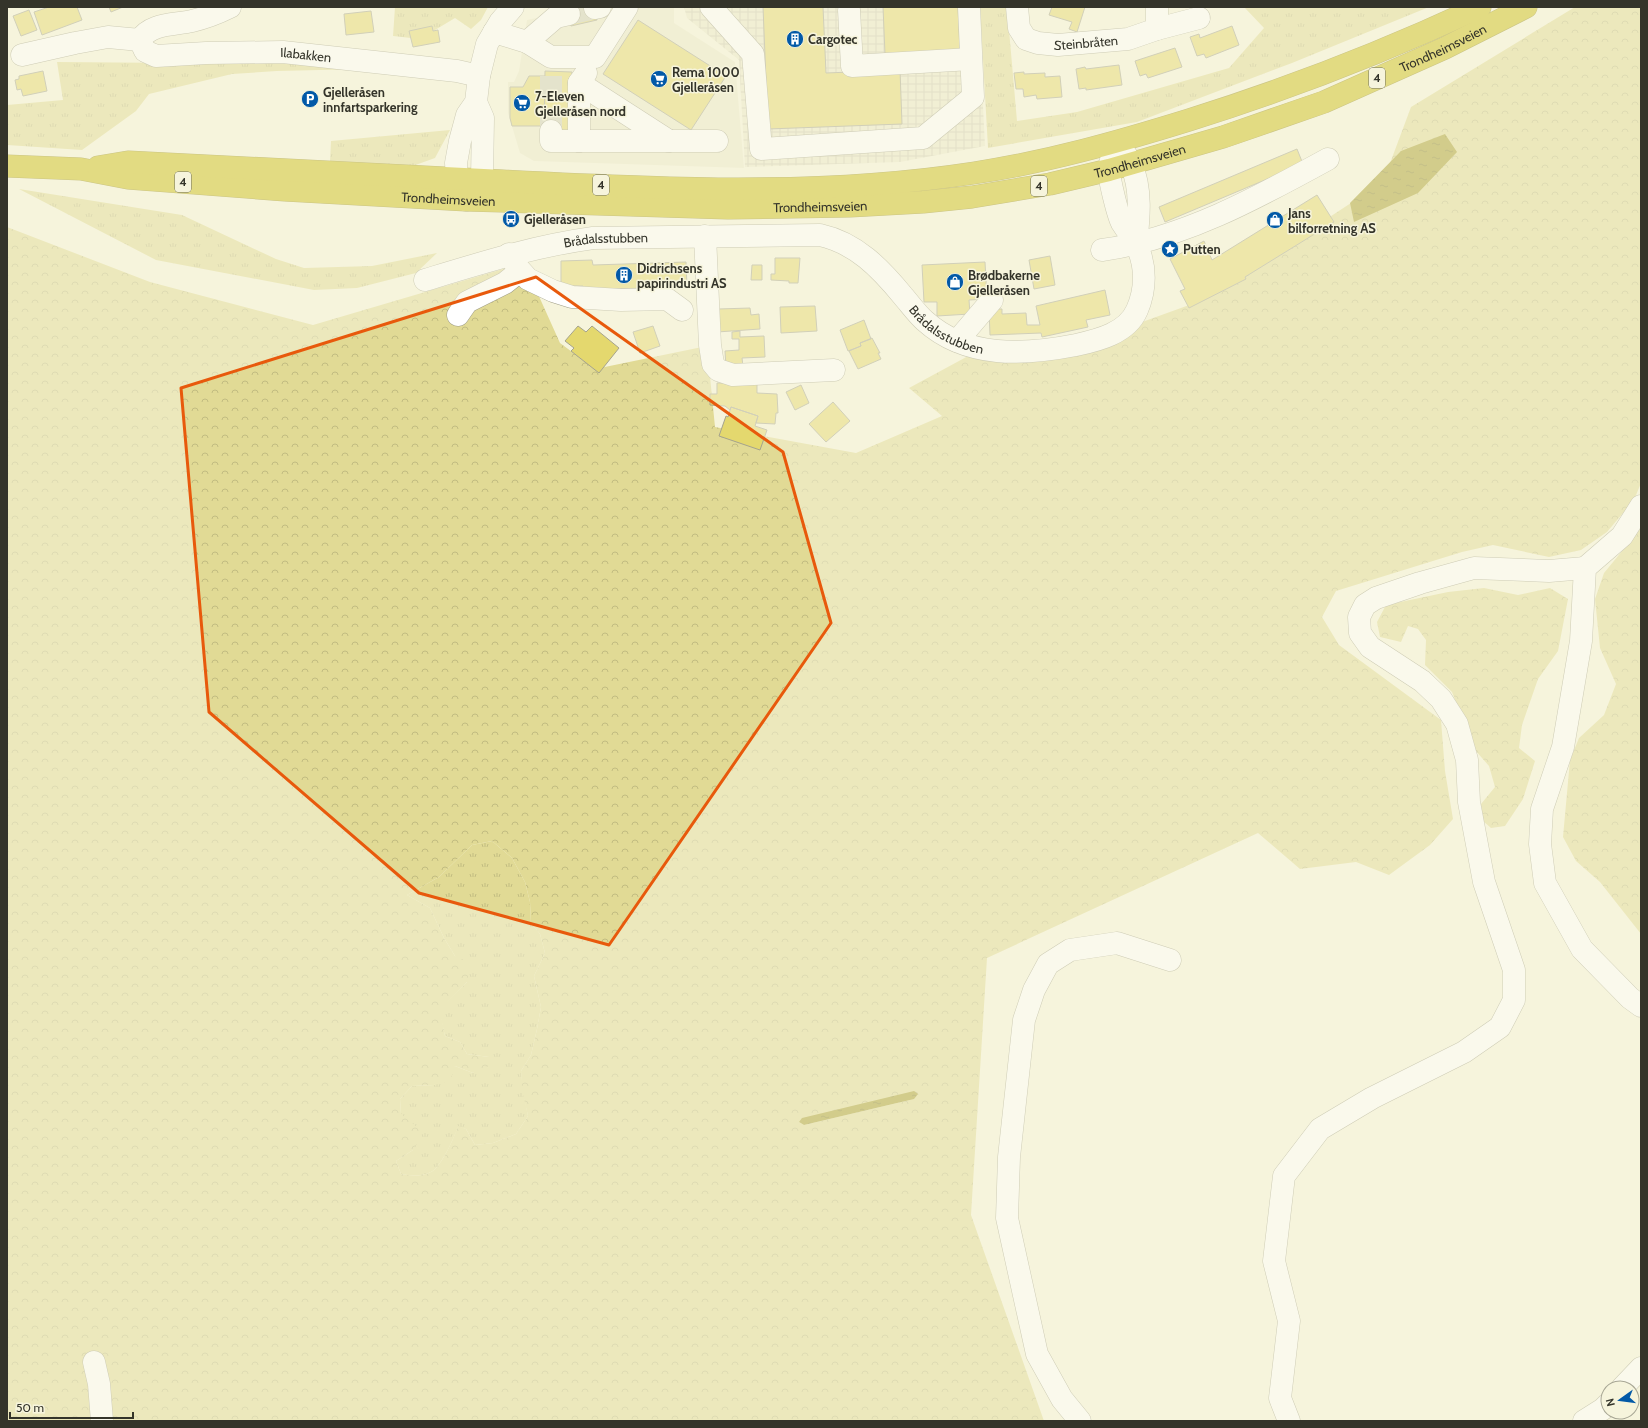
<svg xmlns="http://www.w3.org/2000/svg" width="1648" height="1428" font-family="Cabin,sans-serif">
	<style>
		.built { fill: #ece9cb }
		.industrial { fill: url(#industrial-grid) }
		.grass { fill: url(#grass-tufts) }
		.forest { fill: url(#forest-crowns); fill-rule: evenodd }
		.water { fill: url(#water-ripples) }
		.building { fill: #e4d86e; stroke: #a5a38d }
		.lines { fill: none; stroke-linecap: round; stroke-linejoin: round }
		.minor-tunnel { stroke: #cfceb8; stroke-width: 22; stroke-dasharray: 22 11; stroke-linecap: butt }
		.minor-casing { stroke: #9f9d87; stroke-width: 23 }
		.highway-casing { stroke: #968c1d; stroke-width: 23 }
		.minor { stroke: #fff; stroke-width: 22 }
		.highway { stroke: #cbbc16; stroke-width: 22 }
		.marked { fill: none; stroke: #e8590c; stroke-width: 3; stroke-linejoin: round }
		.labels { text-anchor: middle; stroke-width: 3; stroke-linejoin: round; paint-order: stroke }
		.shield { fill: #f6f4dc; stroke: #6e6e5f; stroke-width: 1 }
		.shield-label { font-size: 12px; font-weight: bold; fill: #34342a }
		.poi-label { font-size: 13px; font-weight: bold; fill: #34342a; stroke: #f6f4dc; text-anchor: start }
		.street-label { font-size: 13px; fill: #34342a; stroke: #f6f4dc }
	</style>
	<defs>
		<pattern id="industrial-grid" width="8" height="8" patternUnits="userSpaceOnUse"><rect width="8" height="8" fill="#ece9cb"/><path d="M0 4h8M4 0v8" fill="none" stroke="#cbc8ae"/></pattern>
		<pattern id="grass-tufts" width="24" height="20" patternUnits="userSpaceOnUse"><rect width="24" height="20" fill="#e1da95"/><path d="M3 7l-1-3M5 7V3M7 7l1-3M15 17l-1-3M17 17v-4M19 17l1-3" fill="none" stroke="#c2bc81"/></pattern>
		<pattern id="forest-crowns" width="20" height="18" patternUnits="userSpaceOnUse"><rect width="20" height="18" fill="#e1da95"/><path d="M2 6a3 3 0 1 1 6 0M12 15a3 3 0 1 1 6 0" fill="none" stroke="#c2bc81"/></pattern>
		<pattern id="water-ripples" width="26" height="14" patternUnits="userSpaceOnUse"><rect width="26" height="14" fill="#a69b29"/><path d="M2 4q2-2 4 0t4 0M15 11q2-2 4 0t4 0" fill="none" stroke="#887f23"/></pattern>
	</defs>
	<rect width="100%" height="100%" fill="#f6f4dc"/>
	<path class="built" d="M552,7H674V23L735,62L744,168L534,161L520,153L508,113V82H514L519,71L527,20L546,16Z"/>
	<path class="industrial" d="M684,7H978L985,146L900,162L745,167L739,60L687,18Z"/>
	<path class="grass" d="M395,7H488L481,20L471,29L455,18L420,39L393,36Z
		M980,7H1007L1017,121L1077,112L1229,68L1264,28L1244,7H1429L1292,63L1137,122L988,148Z
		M270,58L364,69L277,71L232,74L149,94L136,111L82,150L7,145V105L63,100L57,62L179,63Z
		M450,130L435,158L410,167L330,162L331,141Z
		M19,189L182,215L276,259L304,268L372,266L437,253L416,273L357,288L314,290L156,260Z
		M492,841L512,858L525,882L530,902L531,923L540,934L545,953L534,976L541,1007L537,1029L531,1055L521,1071L523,1090L528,1116L516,1134L493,1143L475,1145L466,1129L458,1127C454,1138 443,1162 434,1170C425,1177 411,1176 401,1174L396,1161L413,1150L401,1114L400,1099L412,1086L434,1085L455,1066L473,1073L489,1057L467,1054L460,1042L445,1036L439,1010L467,982L455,956L444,938L430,908L407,895L439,877L472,845Z"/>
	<path class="forest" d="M1575,7H1641V483L1634,500L1607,532L1581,550L1549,557L1493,545L1462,552L1336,591L1322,617L1339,645L1441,720L1445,771L1453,819L1430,845L1389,875L1356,862L1300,869L1258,833L987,958L971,1215L1044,1421H7V227L150,282L313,325L524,263L560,343L595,369L707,346L715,427L856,453L942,416L909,388L970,355L1109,334L1203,300L1383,182L1411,107ZM492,841L512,858L525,882L530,902L531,923L540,934L545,953L534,976L541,1007L537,1029L531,1055L521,1071L522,1090L528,1116L516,1134L493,1143L475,1145L466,1129L458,1126C454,1138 443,1162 434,1170C425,1177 411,1176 401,1174L396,1161L413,1150L423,1132L401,1114L400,1099L412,1086L434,1085L450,1081L455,1066L473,1073L489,1065V1057L467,1054L460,1042L445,1036L440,1010L467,982L472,963L455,956L444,938L430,908L407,895L439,877L472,845ZM914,1099L804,1125L799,1122Z
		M1641,528V934L1600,882L1576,861L1563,837L1570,760L1579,738L1604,715L1616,684L1600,648L1595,599L1604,573Z
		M1484,588L1518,595L1550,588L1568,599L1558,651L1538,679L1522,725L1519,748L1535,761L1523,799L1505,826L1491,828L1483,821L1481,804L1495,787L1489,766L1475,750L1452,692L1425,665L1426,640L1418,629L1408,626L1401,642L1380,637L1377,622L1386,605L1448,592Z"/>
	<path class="water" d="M1445,134L1457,152L1418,193L1354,222L1350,203L1401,151Z
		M914,1091L918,1094L914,1099L804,1125L799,1122L802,1118Z"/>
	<path class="building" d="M49,7H77L82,20L42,35L34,12Z
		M109,7H123L111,12Z
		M579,7H595L597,20L571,26L568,9Z
		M763,7H823L826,73L900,70L902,124L768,129Z
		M883,7H958L960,51L885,54Z
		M1052,7H1085L1077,32L1069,29L1072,22L1049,15Z
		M29,10L37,30L21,36L13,16Z
		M371,11L374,32L346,35L344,14Z
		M638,20L726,76L691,130L603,74Z
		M432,26L433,31L438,30L440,42L413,47L409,31Z
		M1232,26L1239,45L1206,58L1204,54L1197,56L1190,37L1199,34L1200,38Z
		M1175,48L1182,67L1148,78L1146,74L1140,76L1135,61Z
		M1119,65L1122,85L1086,90V88L1079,89L1076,69L1085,67L1086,69Z
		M43,71L47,91L23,96L21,89L17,90L15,80L19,79V76Z
		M545,71L572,72L571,132L544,131Z
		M1024,72V74L1045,73V77L1060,76L1062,97L1037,99L1036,95L1024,97L1023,89H1016L1014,73Z
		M529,76H545L544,126H512L510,118V87H523Z
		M1297,149L1303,164L1165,222L1159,207Z
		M1317,195L1334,222L1245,277L1246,279L1189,308L1180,291L1185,289L1170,259L1204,241L1212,260Z
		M1050,256L1055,285L1034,289L1029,260Z
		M775,258H800L798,283H789V281L771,280V274H775Z
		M592,260L593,265L686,262L687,287L611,289L583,292V286H561V261Z
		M985,262L987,299L969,300L970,314L937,316V302H924L922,265Z
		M752,265H762V280H751Z
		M1105,290L1110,315L1086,320L1088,327L1042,337L1041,333L990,335L989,309H1002V314L1026,313L1027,325H1040L1036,306Z
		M815,306L817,331L781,333L780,307Z
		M750,308L751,315L759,314L760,329L717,332L718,309Z
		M864,320L871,339L860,343L861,346L848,351L840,330Z
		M578,326L586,332L592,326L619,348L599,373L571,351L574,348L565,341Z
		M653,326L660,346L640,353L633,332Z
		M740,331V337L764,336L765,357L742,358L743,366L726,367L725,351L739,350V339H732V332Z
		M872,338L880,353H878L881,359L858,369L849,351L861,346L860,343Z
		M717,383H757V393L777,394L778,413H776L775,424L756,423L758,416L731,407L730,410L725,406L710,405V394H717Z
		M801,385L809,403L795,410L786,392Z
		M833,402L850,421L826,442L809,424Z
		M731,407L758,416L755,426L767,430L760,450L719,436L726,416L728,417Z"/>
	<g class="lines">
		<path class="minor-tunnel" d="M569,14L595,8
			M551,131V71"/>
		<defs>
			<g id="minor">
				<path id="s1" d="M230,7C218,13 205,18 192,21C174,25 150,23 140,40L145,51L156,56L206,53L283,52L457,71L479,76"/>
				<path d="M711,7L753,54L761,149L923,138L973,97L969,7"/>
				<path id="s2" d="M1017,7L1019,28L1026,39L1038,43L1058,45L1128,39L1157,29V7"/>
				<path d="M595,8L600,7"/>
				<path d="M849,10L852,66L971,59"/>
				<path d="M1157,29L1199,18"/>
				<path d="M494,32L527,42L551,57H595L627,7"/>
				<path d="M527,42L556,17L569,14"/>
				<path d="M22,55L75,43L108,37L140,40"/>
				<path d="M579,83L669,141"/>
				<path d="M476,102L483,118L482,179L466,200L457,178L456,163L460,141L467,115L476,102L479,76L487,44L500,22L513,7"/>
				<path d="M551,131V141H717"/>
				<path d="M579,141V83L586,73"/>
				<path d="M1121,148C1125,153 1129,158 1131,164C1142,189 1139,218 1136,245"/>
				<path d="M705,236L710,345L713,364L718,370L733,375L834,370"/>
				<path d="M1102,250C1182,239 1257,198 1328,159"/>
				<path d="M509,254L518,268L528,279L553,291L572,297L621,300L667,299L682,310"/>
				<path id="s3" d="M425,280C481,263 535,246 593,238L820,235C856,243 880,268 903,296C910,304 917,314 925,321C967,359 1025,355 1076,345C1099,340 1127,333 1137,310C1146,289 1146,266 1137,246C1133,238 1127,231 1122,223C1118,216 1109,179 1109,170C1109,162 1115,150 1117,142"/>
				<path d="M458,315L467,302L505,283L520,271"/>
				<path d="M957,341L992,300"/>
				<path d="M1641,506L1622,536L1585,568L1581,641L1563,747L1542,809L1540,844L1545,883L1582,949L1630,998L1641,1006"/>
				<path d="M94,1362L99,1384L102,1421"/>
				<path d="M1622,1388L1641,1368"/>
				<path d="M1080,1421L1062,1399L1037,1354L1007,1218L1009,1157L1024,1020L1034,990L1048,964L1070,950L1117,943L1170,960"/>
				<path d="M1289,1421L1280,1398L1289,1321L1274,1261L1284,1176L1320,1129L1372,1098L1464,1052L1500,1027L1514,1000V970L1484,882L1469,802L1467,760L1457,724L1441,699L1422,681L1370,647L1360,633L1359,617L1365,605L1376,598L1420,583L1474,568L1549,571L1585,568"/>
				<path d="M1584,1421L1603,1409L1608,1404"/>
			</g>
			<g id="highway">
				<path id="s4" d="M7,166L81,169L128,178L285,190L466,200L728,208L850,206L923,202L972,197L1050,184L1109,170L1223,137L1324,102L1445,48L1526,7"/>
				<path d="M98,167L128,162C253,168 378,174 503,181C660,189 817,197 974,173C1047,162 1118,142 1189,120C1288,89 1386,51 1480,7"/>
			</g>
		</defs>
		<use href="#minor" class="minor-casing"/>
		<use href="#highway" class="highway-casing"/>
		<use href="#minor" class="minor"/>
		<use href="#highway" class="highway"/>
	</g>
	<path d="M0 0H1648V1428H0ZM536,277L783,452L831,623L609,945L419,893L209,712L181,388Z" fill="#f6f4dc" fill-opacity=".55" fill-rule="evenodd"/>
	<path class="marked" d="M536,277L783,452L831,623L609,945L419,893L209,712L181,388Z"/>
	<defs>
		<symbol id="building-disc" viewBox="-11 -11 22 22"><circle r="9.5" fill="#0259a7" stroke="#f6f4dc"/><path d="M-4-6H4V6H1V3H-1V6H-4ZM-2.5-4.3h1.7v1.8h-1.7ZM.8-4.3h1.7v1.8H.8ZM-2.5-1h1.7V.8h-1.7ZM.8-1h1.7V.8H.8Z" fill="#fff"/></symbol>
		<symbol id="supermarket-disc" viewBox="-11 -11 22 22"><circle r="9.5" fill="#0259a7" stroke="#f6f4dc"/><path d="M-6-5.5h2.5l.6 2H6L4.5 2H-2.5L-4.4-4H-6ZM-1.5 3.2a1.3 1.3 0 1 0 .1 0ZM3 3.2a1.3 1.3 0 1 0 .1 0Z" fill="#fff"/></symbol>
		<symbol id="parking-disc" viewBox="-11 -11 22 22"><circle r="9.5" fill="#0259a7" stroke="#f6f4dc"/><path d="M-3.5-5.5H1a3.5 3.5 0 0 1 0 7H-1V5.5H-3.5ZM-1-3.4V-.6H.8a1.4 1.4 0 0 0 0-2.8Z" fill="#fff"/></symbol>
		<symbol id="bus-disc" viewBox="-11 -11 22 22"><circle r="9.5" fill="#0259a7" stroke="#f6f4dc"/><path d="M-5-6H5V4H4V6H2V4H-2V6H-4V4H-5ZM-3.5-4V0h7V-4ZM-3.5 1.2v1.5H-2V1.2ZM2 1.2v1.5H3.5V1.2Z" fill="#fff"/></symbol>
		<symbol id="shop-disc" viewBox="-11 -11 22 22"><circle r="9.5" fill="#0259a7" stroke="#f6f4dc"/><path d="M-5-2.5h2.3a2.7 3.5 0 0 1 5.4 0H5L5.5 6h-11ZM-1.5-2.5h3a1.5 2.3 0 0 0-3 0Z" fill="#fff"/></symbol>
		<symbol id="sight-disc" viewBox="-11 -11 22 22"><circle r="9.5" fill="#0259a7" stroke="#f6f4dc"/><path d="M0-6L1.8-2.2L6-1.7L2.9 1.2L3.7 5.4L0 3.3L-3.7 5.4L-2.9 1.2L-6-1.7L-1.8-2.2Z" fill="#fff"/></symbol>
	</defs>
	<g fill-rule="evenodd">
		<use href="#building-disc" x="785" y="29" width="20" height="20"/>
		<use href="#supermarket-disc" x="649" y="69" width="20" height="20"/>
		<use href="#parking-disc" x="300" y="89" width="20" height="20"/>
		<use href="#supermarket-disc" x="512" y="93" width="20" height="20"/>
		<use href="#bus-disc" x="501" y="209" width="20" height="20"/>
		<use href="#shop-disc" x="1265" y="210" width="20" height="20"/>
		<use href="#sight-disc" x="1160" y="239" width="20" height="20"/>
		<use href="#building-disc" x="614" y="265" width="20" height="20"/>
		<use href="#shop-disc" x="945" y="272" width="20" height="20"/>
	</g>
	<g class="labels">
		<g class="shield">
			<rect x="1369" y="68" width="16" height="20" rx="3"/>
			<rect x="175" y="172" width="16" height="20" rx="3"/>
			<rect x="593" y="175" width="16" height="20" rx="3"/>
			<rect x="1031" y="176" width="16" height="20" rx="3"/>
		</g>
		<g class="shield-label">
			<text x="1377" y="82">4</text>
			<text x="183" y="186">4</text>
			<text x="601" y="189">4</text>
			<text x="1039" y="190">4</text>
		</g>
		<g class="poi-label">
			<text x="808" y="44">Cargotec</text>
			<text x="672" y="77">Rema 1000<tspan x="672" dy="15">Gjelleråsen</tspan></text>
			<text x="323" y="97">Gjelleråsen<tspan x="323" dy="15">innfartsparkering</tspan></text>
			<text x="535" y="101">7-Eleven<tspan x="535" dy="15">Gjelleråsen nord</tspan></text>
			<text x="1288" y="218">Jans<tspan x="1288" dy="15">bilforretning AS</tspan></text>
			<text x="524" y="224">Gjelleråsen</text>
			<text x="1183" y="254">Putten</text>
			<text x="637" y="273">Didrichsens<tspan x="637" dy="15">papirindustri AS</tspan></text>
			<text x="968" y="280">Brødbakerne<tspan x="968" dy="15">Gjelleråsen</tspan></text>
		</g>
		<g class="street-label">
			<text dy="5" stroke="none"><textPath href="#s2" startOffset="95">Steinbråten</textPath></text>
			<text dy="5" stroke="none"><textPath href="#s4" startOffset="1463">Trondheimsveien</textPath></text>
			<text dy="5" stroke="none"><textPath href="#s1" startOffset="272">Ilabakken</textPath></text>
			<text dy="5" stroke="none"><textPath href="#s4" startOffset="1139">Trondheimsveien</textPath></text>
			<text dy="5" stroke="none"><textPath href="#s4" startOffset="443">Trondheimsveien</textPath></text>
			<text dy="5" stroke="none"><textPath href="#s4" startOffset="815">Trondheimsveien</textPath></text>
			<text dy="5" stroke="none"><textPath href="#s3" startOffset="186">Brådalsstubben</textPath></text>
			<text dy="5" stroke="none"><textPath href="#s3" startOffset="562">Brådalsstubben</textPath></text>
		</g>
	</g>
	<rect width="1648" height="1428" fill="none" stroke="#34342a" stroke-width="16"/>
	<g transform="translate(1620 1400) rotate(256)"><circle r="19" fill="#f6f4dc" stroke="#a8a795"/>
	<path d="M0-3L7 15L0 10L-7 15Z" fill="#0259a7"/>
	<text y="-6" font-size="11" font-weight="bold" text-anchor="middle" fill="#34342a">N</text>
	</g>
	<path d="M10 1412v6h123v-6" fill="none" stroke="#34342a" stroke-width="2"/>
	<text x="16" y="1412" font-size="12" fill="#34342a" stroke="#f6f4dc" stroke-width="3" paint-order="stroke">50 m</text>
</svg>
